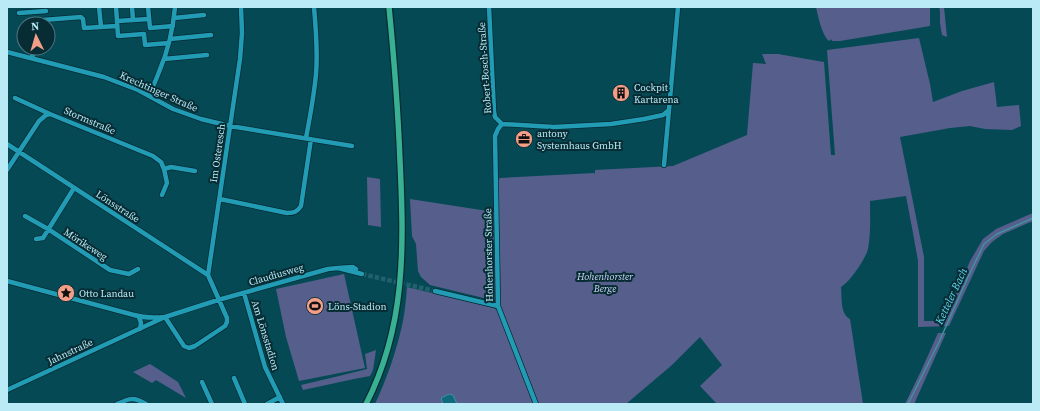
<svg xmlns="http://www.w3.org/2000/svg" width="1040" height="411" font-family="'Source Serif 4',serif">
	<style>
		.green { fill: #565f8c }
		.water { fill: #116a7b; stroke: #4390a0 }
		.lines { fill: none; stroke-linecap: round; stroke-linejoin: round }
		.stream { stroke: #4390a0; stroke-width: 1.5 }
		.minor-tunnel { stroke: #20616d; stroke-width: 4.5; stroke-dasharray: 4.5 2; stroke-linecap: butt }
		.minor-casing { stroke: #072c34; stroke-width: 6 }
		.major-casing { stroke: #072c34; stroke-width: 8 }
		.minor { stroke: #229cb5; stroke-width: 4.5 }
		.major { stroke: #39b092; stroke-width: 5.5 }
		.labels { text-anchor: middle; stroke-width: 4; stroke-linejoin: round; paint-order: stroke }
		.street-label { font-size: 10px; fill: #b9eaf6; stroke: #072c34 }
		.poi-label { font-size: 10px; fill: #b9eaf6; stroke: #072c34; text-anchor: start }
		.park-label { font-size: 10px; font-style: italic; fill: #cdd5f4; stroke: #072c34 }
		.water-label { font-size: 11px; font-style: italic; fill: #62d7f1; stroke: #072c34 }
	</style>
	<rect width="100%" height="100%" fill="#054955"/>
	<path class="green" d="M816,7H930V26L840,41H832L831,39L829,41C822,35 818,16 816,7Z
		M939,7H944L947,37L942,35L940,23V11Z
		M919,38L930,84L933,102L962,91L994,82L997,107L1019,105L1021,126L1012,130L985,129L970,126L950,128L900,137L924,257V321H943L958,290L970,261L983,239L996,229L1033,213V221L1003,234L992,242L984,251L949,326L918,327V261L913,233L906,196L870,201C870,216 871,233 868,249C866,258 850,282 841,287C842,297 840,314 850,319L863,404H717L700,386L722,365L700,337L672,365L626,404H538L499,305L497,181L500,178L594,173L595,174V170L673,166L747,135L753,63L766,64L762,54H778L824,62L831,155H835L827,50Z
		M367,177L380,179L381,227L368,225Z
		M410,199L494,212L496,301L430,285L421,277L418,271L416,244L412,236Z
		M344,274L365,368L299,381L286,337L276,289Z
		M407,287L494,308L498,311L534,404H375C387,378 397,350 403,321C405,310 406,299 407,287Z
		M938,333H946L915,402L914,404H905L921,371Z
		M376,350L373,370L370,376L354,379L303,390L301,385L339,376L367,369L365,354Z
		M150,364L178,382L186,398L156,380L152,383L133,372Z"/>
	<path class="water" d="M449,394L453,395L457,404H443L441,398Z"/>
	<g class="lines">
		<path class="stream" d="M908,404L939,342L968,277L984,244L997,234L1033,218"/>
		<path class="minor-tunnel" d="M362,274L435,291"/>
		<defs>
			<path id="minor" d="M99,7L101,27
				M116,7L117,21L149,19
				M132,7L133,20
				M148,7L150,28L173,26
				M489,7L494,111L495,117L502,124L554,127L611,124L644,119L663,115L669,110L678,7
				M19,13L46,11
				M174,18L204,15
				M43,20L81,17L83,19L84,28L117,26
				M117,21L118,36L144,34L145,45L169,43
				M170,39L211,35
				M7,52L104,77L138,90L173,109L201,119L230,126L352,146
				M32,58L35,48
				M164,59L207,55
				M148,95C153,88 156,80 159,72C168,51 173,30 175,7
				M15,98L50,114
				M502,124L498,129L495,136L498,306L536,404
				M306,138C310,117 314,96 316,74C318,52 316,30 314,7
				M7,144L208,275
				M664,165L669,110
				M7,170L39,121L46,115L50,114L153,156L161,162L164,169L171,167L195,171
				M162,195L167,183L164,169
				M220,199L287,213C294,213 297,212 301,206L311,139
				M25,216L48,229L110,270L129,274L138,269
				M36,239L43,238L74,188
				M354,272L362,274
				M7,281L134,315C144,318 155,318 165,317L218,300L328,269L338,268L354,272L356,269L353,267L338,268
				M435,291L498,306
				M244,293L265,367L283,404
				M139,317L141,323L140,329
				M234,378L245,404
				M202,382L212,404
				M7,390L165,317L184,346L189,348L195,346L225,326L227,322V318L208,275L240,59L242,33L241,7
				M117,404C130,398 134,397 146,404
				M267,404L280,397"/>
			<path id="major" d="M366,404C406,326 404,247 400,161C398,110 394,58 389,7"/>
		</defs>
		<use href="#minor" class="minor-casing"/>
		<use href="#major" class="major-casing"/>
		<use href="#minor" class="minor"/>
		<use href="#major" class="major"/>
	</g>
	<defs>
		<symbol id="building-disc" viewBox="-11 -11 22 22"><circle r="9.5" fill="#f49e88" stroke="#072c34"/><path d="M-4-6H4V6H1V3H-1V6H-4ZM-2.5-4.3h1.7v1.8h-1.7ZM.8-4.3h1.7v1.8H.8ZM-2.5-1h1.7V.8h-1.7ZM.8-1h1.7V.8H.8Z" fill="#111"/></symbol>
		<symbol id="office-disc" viewBox="-11 -11 22 22"><circle r="9.5" fill="#f49e88" stroke="#072c34"/><path d="M-6-3h4V-5.5h4V-3h4V5H-6ZM-1-4.5V-3h2v-1.5ZM-6 0V1H6V0Z" fill="#111"/></symbol>
		<symbol id="sight-disc" viewBox="-11 -11 22 22"><circle r="9.5" fill="#f49e88" stroke="#072c34"/><path d="M0-6L1.8-2.2L6-1.7L2.9 1.2L3.7 5.4L0 3.3L-3.7 5.4L-2.9 1.2L-6-1.7L-1.8-2.2Z" fill="#111"/></symbol>
		<symbol id="stadium-disc" viewBox="-11 -11 22 22"><circle r="9.5" fill="#f49e88" stroke="#072c34"/><path d="M0-5a6.5 5 0 1 0 0 10a6.5 5 0 1 0 0-10ZM-3.5-1.8h7v3.6h-7Z" fill="#111"/></symbol>
	</defs>
	<g fill-rule="evenodd">
		<use href="#building-disc" x="611" y="83" width="20" height="20"/>
		<use href="#office-disc" x="514" y="129" width="20" height="20"/>
		<use href="#sight-disc" x="56" y="283" width="20" height="20"/>
		<use href="#stadium-disc" x="305" y="296" width="20" height="20"/>
	</g>
	<g class="labels">
		<g class="street-label">
			<text transform="translate(484 68) rotate(-94)" y="4">Robert-Bosch-Straße</text>
			<text transform="translate(159 91) rotate(24)" y="4">Krechtinger Straße</text>
			<text transform="translate(90 120) rotate(23)" y="4">Stormstraße</text>
			<text transform="translate(217 153) rotate(-82)" y="4">Im Osteresch</text>
			<text transform="translate(118 206) rotate(33)" y="4">Lönsstraße</text>
			<text transform="translate(86 244) rotate(33)" y="4">Mörikeweg</text>
			<text transform="translate(488 255) rotate(-91)" y="4">Hohenhorster Straße</text>
			<text transform="translate(276 274) rotate(-16)" y="4">Claudiusweg</text>
			<text transform="translate(266 335) rotate(73)" y="4">Am Lönsstadion</text>
			<text transform="translate(70 351) rotate(-25)" y="4">Jahnstraße</text>
		</g>
		<g class="poi-label">
			<text x="634" y="91">Cockpit<tspan x="634" dy="12">Kartarena</tspan></text>
			<text x="537" y="137">antony<tspan x="537" dy="12">Systemhaus GmbH</tspan></text>
			<text x="79" y="297">Otto Landau</text>
			<text x="328" y="310">Löns-Stadion</text>
		</g>
		<g class="park-label">
			<text x="605" y="280">Hohenhorster<tspan x="605" dy="12">Berge</tspan></text>
		</g>
		<g class="water-label">
			<text transform="translate(951 296) rotate(-65)" y="4">Ketteler Bach</text>
		</g>
	</g>
	<rect width="1040" height="411" fill="none" stroke="#b9eaf6" stroke-width="16"/>
	<g transform="translate(36 36) rotate(355)"><circle r="19" fill="#072c34" stroke="#4e7882"/>
	<path d="M0-3L7 15L0 10L-7 15Z" fill="#f49e88"/>
	<text y="-6" font-size="11" font-weight="bold" text-anchor="middle" fill="#b9eaf6">N</text>
	</g>
</svg>
